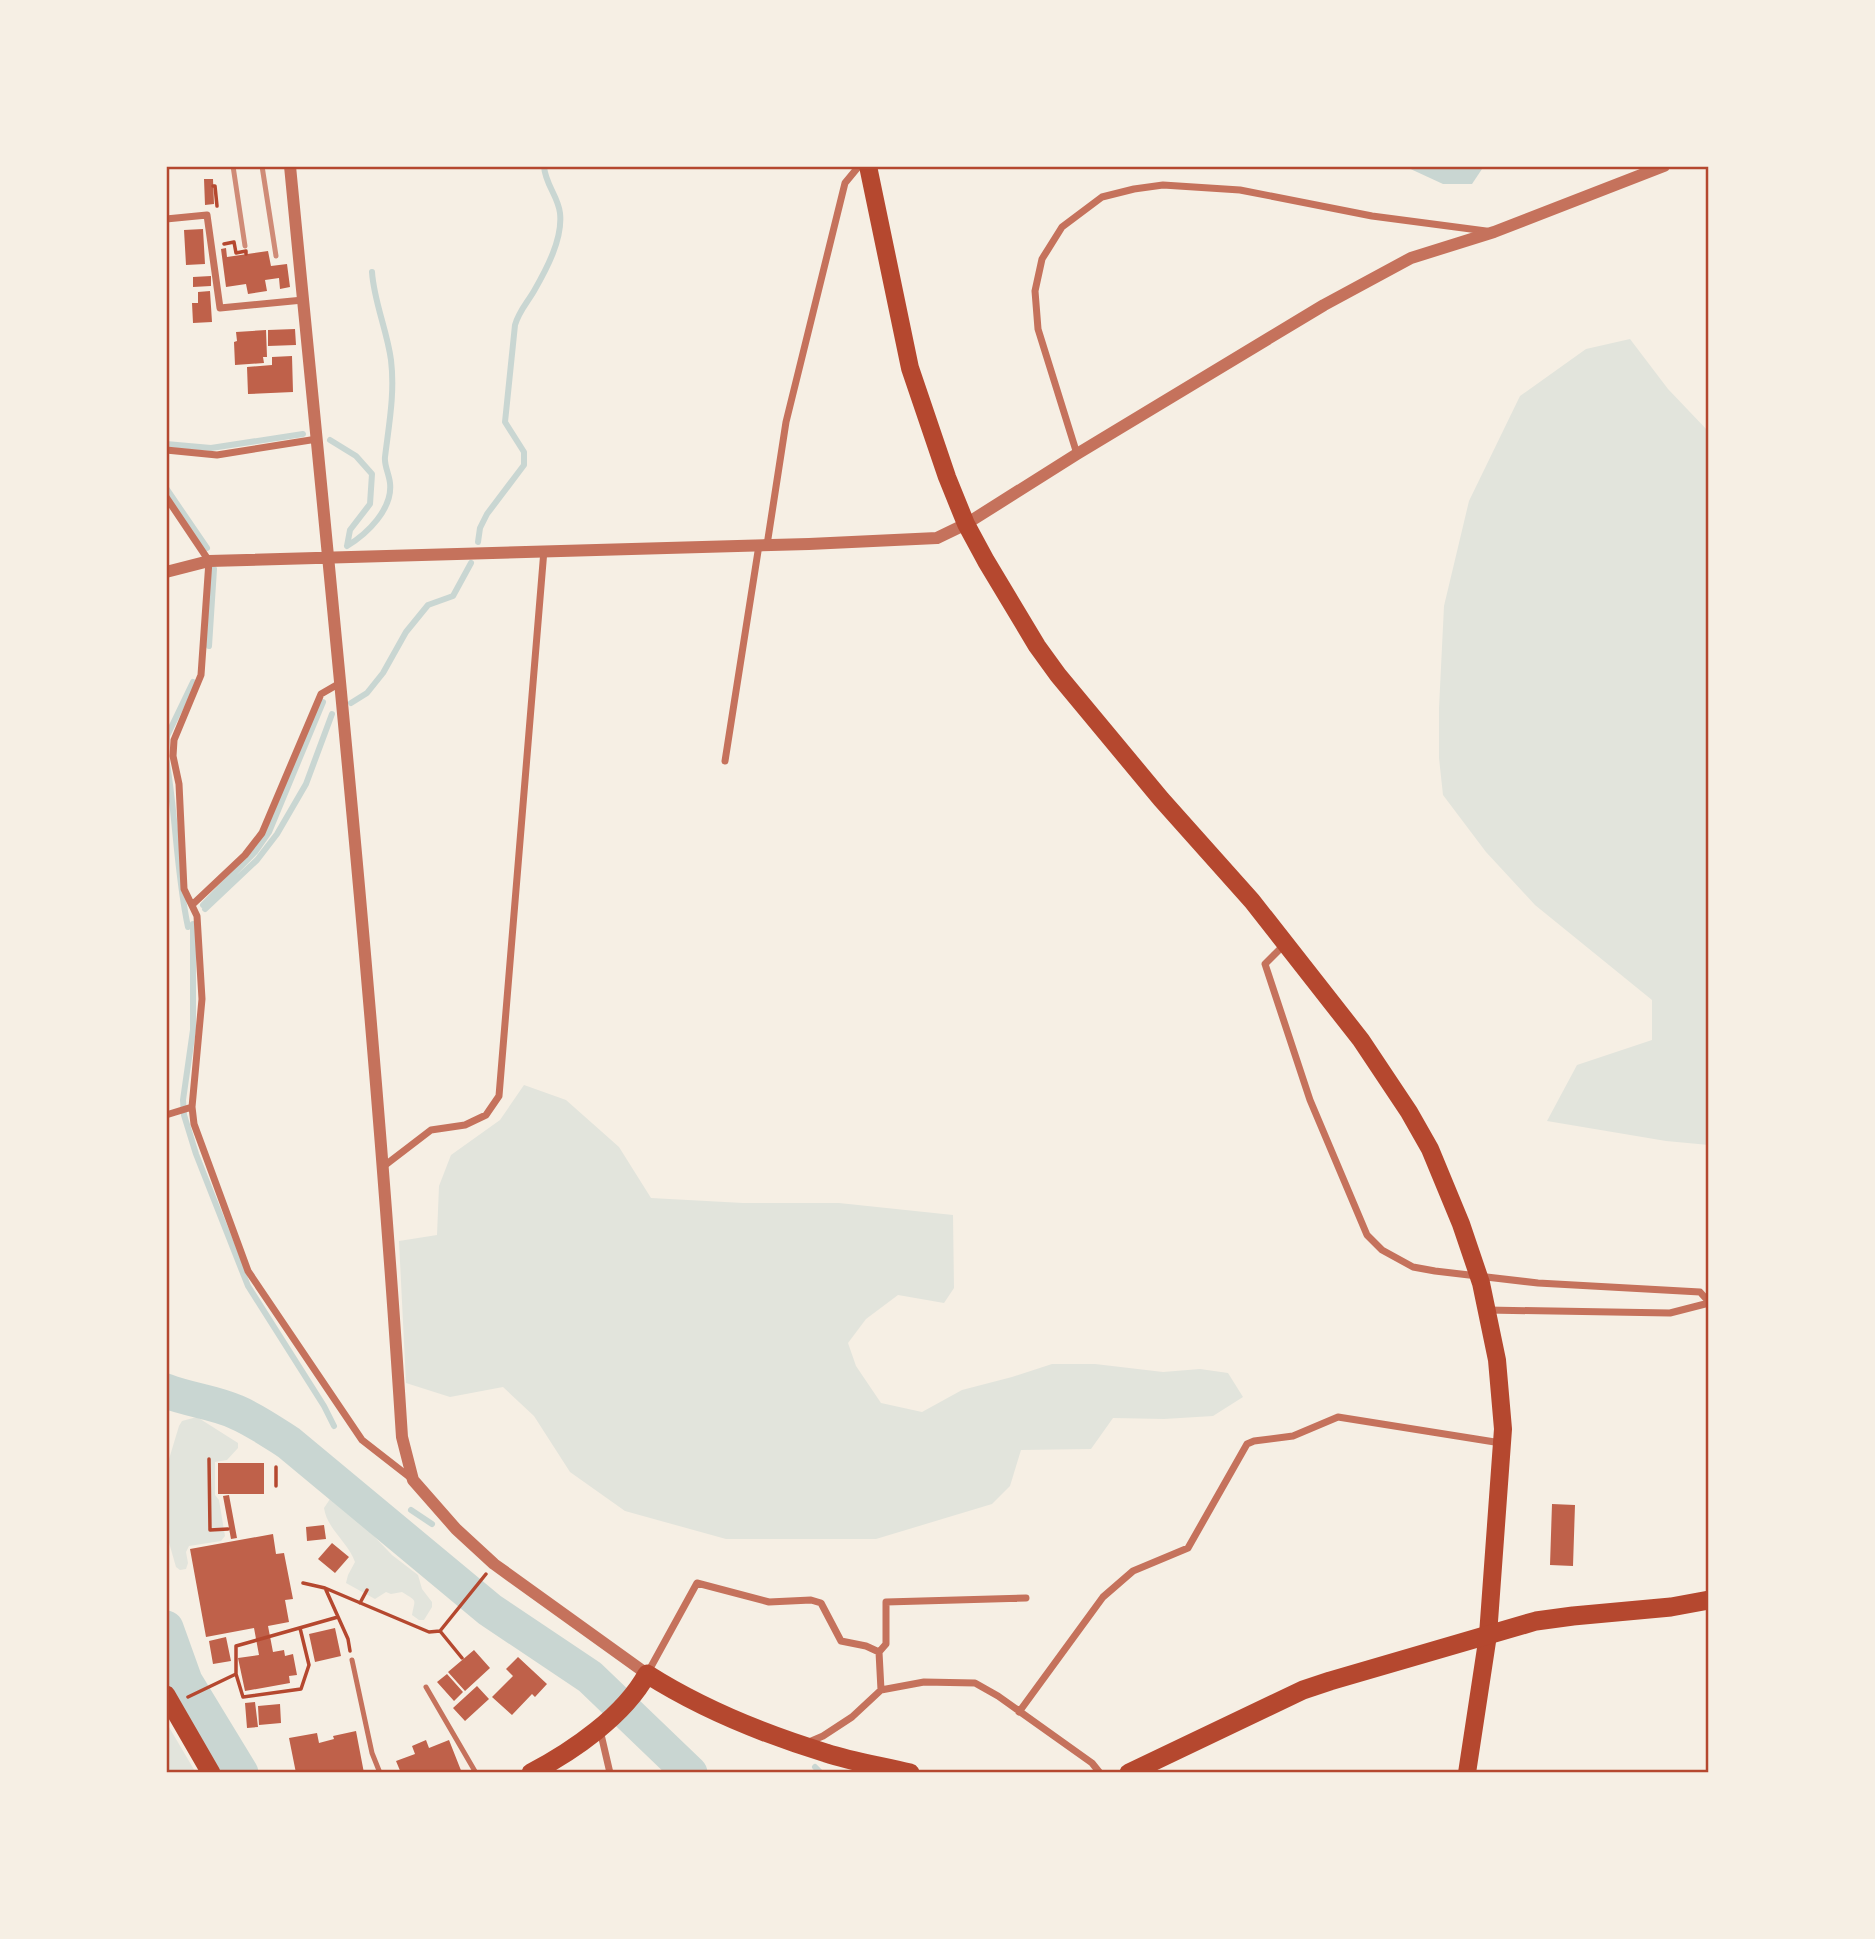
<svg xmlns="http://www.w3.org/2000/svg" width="1875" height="1939" font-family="'Titillium Web',sans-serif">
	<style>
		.green { fill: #e2e4dc }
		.water { fill: #c9d6d2 }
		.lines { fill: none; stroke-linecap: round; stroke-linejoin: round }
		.stream { stroke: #c9d6d2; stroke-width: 6 }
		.river { stroke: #c9d6d2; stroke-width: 35 }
		.building { fill: #bf614a }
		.path { stroke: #b5482f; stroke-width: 3.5 }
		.service { stroke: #c5725c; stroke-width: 5 }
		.minor { stroke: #c5725c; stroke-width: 7 }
		.tertiary { stroke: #c5725c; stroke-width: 12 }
		.primary { stroke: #b5482f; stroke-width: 18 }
		.trunk { stroke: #b5482f; stroke-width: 19 }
		.rail { stroke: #cf8b77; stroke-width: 5 }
		.neatline { fill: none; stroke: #b5482f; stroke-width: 2.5 }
	</style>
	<rect width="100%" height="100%" fill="#f6efe4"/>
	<path class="green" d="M1630,339L1668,389L1709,432V1145L1666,1141L1547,1121L1577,1065L1652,1040V1000L1535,905L1486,852L1443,795L1439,758V708L1444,606L1469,501L1520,396L1586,349Z
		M524,1085L566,1100L619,1147L651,1198L743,1203H839L953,1215L954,1288L944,1303L898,1295L866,1319L848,1343L856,1366L881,1403L922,1412L962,1390L1012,1377L1052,1364H1095L1163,1372L1200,1369L1228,1373L1243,1397L1213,1416L1164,1419L1113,1418L1091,1449L1021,1450L1010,1486L992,1504L876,1539H726L625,1511L570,1472L534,1416L503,1387L450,1397L406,1383L399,1241L437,1235L439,1186L451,1155L500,1120Z
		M197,1417L238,1443V1448L227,1460L215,1462V1495L219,1500L225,1536L221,1541L189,1546L186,1552L188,1563L186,1569L180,1570L176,1567L166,1532V1469L179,1426L182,1421Z
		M330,1499L344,1505L392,1555L418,1575L422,1589L432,1602V1607L424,1620H419L412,1615C415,1598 418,1602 402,1592L391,1594L386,1592L375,1599L346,1583L348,1575L355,1562C348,1542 327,1529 324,1508Z
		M166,1722L196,1773H166Z"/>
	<path class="water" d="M1404,166H1484L1472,184H1443Z"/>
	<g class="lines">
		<path class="stream" d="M330,440L356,456L372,474L370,504L350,530L347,546
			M166,444L211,448L303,434
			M166,488L207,548
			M478,542L480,528L487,514L524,465V452L505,422L515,325C519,311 527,303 534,291C546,270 563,239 560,213C558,196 545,184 544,166
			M347,546C367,534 393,509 390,483C389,474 384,465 385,457C389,424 395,393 391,360C387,330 374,302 372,272
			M209,646L214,569
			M351,703L367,693L383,673L406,632L428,605L453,596L471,563
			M166,754L167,736L193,682
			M166,758C176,814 176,871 188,927
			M203,905L255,852L269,832L323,702
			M205,909L257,860L277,834L306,784L332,714
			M193,924V1030L183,1100L184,1115L196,1154L248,1286L324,1406L334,1426
			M411,1510L432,1524
			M815,1767L821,1773"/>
		<path class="river" d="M166,1391C189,1400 214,1402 236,1412C255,1420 272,1432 289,1443L490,1610L590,1677L690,1773
			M166,1628L185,1681L241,1773"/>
	</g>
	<path class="building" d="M204,179H213L214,204L205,205Z
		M203,229L205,264L186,265L184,230Z
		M226,248L227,257L268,251L271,266L287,264L290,287L280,289L279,278L265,280L267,291L248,294L246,284L226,287L221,249Z
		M211,276V286L193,287V277Z
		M210,291L212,322L193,323L192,303H198V292Z
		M295,329L296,345L268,346V330Z
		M266,330L267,357H263L264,363L235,365L234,342L237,341L236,332Z
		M292,356L293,392L248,394L247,367L272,365V357Z
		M218,1463H264V1494H218Z
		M229,1495L237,1538L231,1539L223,1496Z
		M1552,1504L1575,1505L1573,1566L1550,1565Z
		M324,1525L326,1539L307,1541L306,1527Z
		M273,1534L276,1554L284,1553L293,1599L285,1600L289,1622L268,1626L273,1652L284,1650L285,1656L293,1654L297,1675L289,1676L290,1683L245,1691L238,1658L259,1655L254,1628L206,1637L190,1549Z
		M332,1543L349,1557L335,1573L318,1559Z
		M335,1628L341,1656L315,1662L309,1634Z
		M226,1637L231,1661L213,1664L209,1641Z
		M474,1650L490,1668L465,1691L448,1672Z
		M518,1657L547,1684L535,1697L532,1694L512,1715L492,1697L513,1676L506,1669Z
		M447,1674L463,1692L454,1701L437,1682Z
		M477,1686L489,1699L465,1721L453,1708Z
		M255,1702L258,1727L247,1728L245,1703Z
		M280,1704L281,1723L259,1725L258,1706Z
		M356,1731L364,1773H296L289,1738L317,1733L319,1743L334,1739L333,1736Z
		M426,1740L429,1748L449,1740L462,1773H401L396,1761L415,1754L412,1746Z"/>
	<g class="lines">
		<path class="path" d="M213,186H215L217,206
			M224,244L234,242L236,253L246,251V254
			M209,1459L210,1530L228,1529
			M276,1467V1486
			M303,1583L325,1588L429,1632L440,1631L486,1574
			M326,1590L348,1639L350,1651
			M360,1603L367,1590
			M440,1631L462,1658
			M236,1674L243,1697L301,1689L309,1665L300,1628
			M188,1697L236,1674V1646L338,1617"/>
		<path class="service" d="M352,1660L372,1753L380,1773
			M426,1687L476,1773"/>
		<path class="minor" d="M166,219L207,215L220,308L303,300
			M166,450L217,455L317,439
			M1077,454L1038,329L1035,291L1042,259L1062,227L1102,197L1134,189L1163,185L1240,190L1372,216L1486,231
			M166,497L209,561L201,675L174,740L173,756L179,784L184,889L197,916L202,999L192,1107L194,1124L248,1271L362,1440L412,1479
			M767,545L786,422L845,183L859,166
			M725,761L759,545
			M192,905L245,855L262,833L321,694L340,683
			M1284,945L1265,964L1310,1100L1367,1235L1382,1250L1413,1267L1435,1271L1538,1283L1700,1292L1709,1302
			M166,1115L192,1107
			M384,1166L431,1130L465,1125L486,1115L499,1096L544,550
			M1487,1310L1670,1313L1709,1303
			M879,1652L886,1644V1602L1026,1598
			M647,1674L697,1583L769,1602L811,1600L821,1603L841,1641L866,1646L879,1652L881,1690
			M1019,1712L1103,1597L1133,1571L1188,1548L1247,1444L1254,1441L1293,1436L1338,1417L1501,1443
			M600,1730L610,1773
			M809,1742L823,1736L852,1717L881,1690L924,1682L975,1683L998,1696L1092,1763L1100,1773"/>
		<path class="tertiary" d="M290,166C331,589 375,1013 402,1437L413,1480L456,1529L494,1564L647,1674
			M166,572L209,561L809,544L937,538L966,524L1077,454L1324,305L1411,258L1494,232L1664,166"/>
		<path class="primary" d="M868,166L910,368L947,477L966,524L986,561L1037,646L1058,675L1161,799L1252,901L1361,1040L1409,1112L1430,1149L1461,1224L1481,1283L1497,1360L1503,1429L1488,1635L1467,1773"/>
		<path class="trunk" d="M166,1695L211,1773
			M531,1773C573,1751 624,1716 647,1674C702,1709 764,1734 826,1753C853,1762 882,1766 910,1773
			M1129,1773L1303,1690L1330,1681L1536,1621L1573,1616L1671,1607L1709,1600"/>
		<path class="rail" d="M233,166L245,246
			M262,166L276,256"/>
	</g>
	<rect width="1875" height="1939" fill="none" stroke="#f6efe4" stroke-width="336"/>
	<rect x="168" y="168" width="1539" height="1603" class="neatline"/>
</svg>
